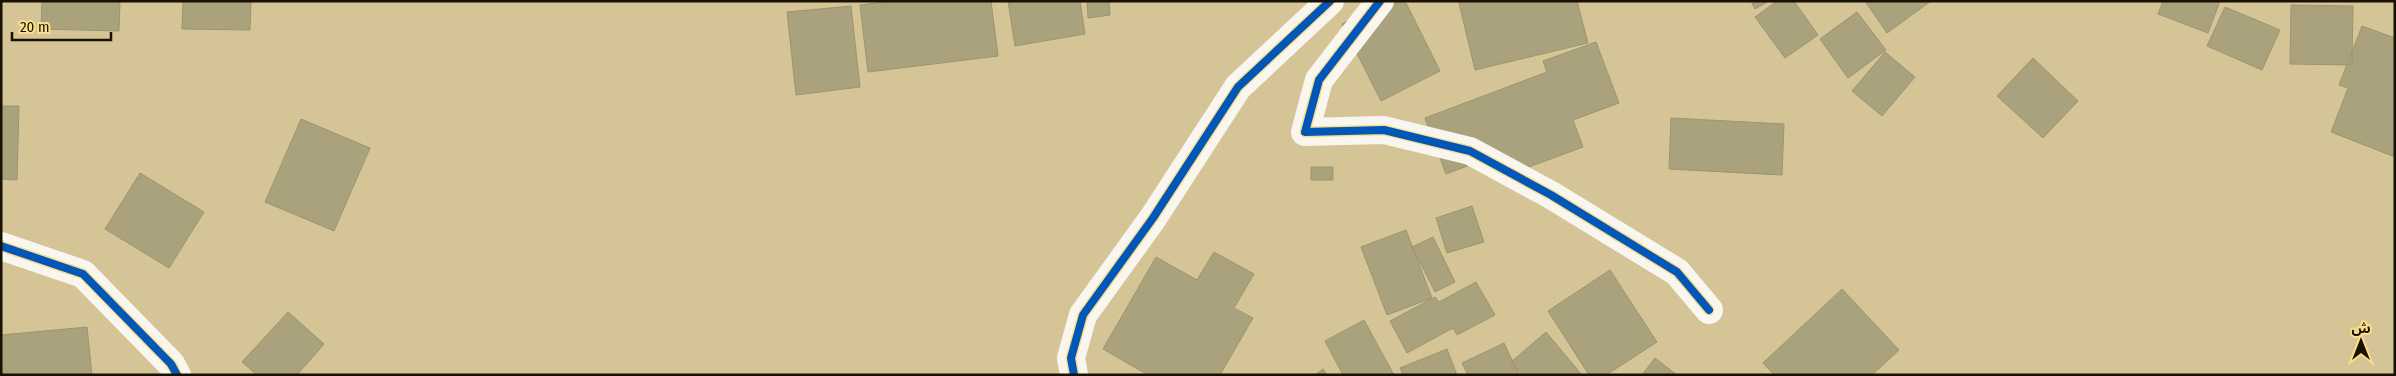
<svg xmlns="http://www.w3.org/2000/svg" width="2396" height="376" font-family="'Fira Sans Condensed','Noto Sans Arabic',sans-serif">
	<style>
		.building { fill: #a9a27d; stroke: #9b9570 }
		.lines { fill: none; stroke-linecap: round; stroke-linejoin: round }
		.street { stroke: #f9f6ef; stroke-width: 28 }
		.cycleway-casing { stroke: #fbde8a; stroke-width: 11 }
		.cycleway { stroke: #0057b8; stroke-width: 8 }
	</style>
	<rect width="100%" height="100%" fill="#d4c496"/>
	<path class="building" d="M42,1H120L119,31L41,29Z
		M183,1H251L250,30L182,29Z
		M892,1H991L998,56L868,72L860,5Z
		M1008,1H1080L1085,34L1015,46Z
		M1087,1H1109L1110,15L1088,18Z
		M1387,1H1405L1440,71L1381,101L1342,24Z
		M1468,1H1577L1588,43L1475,70L1459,3Z
		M1751,1H1769L1755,9Z
		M1777,1H1794L1818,35L1785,58L1755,17Z
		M1865,1H1931L1887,33Z
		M2163,1H2220L2208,33L2158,14Z
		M2291,5L2353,6L2352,65L2290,64Z
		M851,6L860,87L796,95L787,12Z
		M2225,7L2280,30L2262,70L2207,46Z
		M1857,12L1886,50L1848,78L1820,39Z
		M2362,26L2395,38V157L2331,132L2348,88L2339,85Z
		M1596,42L1619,103L1573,120L1583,147L1510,174L1502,153L1446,174L1425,118L1547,72L1543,61Z
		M1885,52L1915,77L1882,116L1852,91Z
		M2033,58L2078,101L2043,138L1997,96Z
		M1,106H19L17,180L1,179Z
		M1671,118L1784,124L1782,175L1669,169Z
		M301,119L370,148L334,231L265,202Z
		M1311,167H1333V180H1311Z
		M140,173L204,212L169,268L105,229Z
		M1472,206L1484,242L1447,253L1436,218Z
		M1406,230L1432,298L1387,315L1361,247Z
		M1433,237L1455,282L1435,292L1412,247Z
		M1214,252L1254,274L1234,308L1253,318L1220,375H1148L1103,349L1156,257L1197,280Z
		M1610,270L1657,342L1606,375H1589L1548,311Z
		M1476,282L1495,315L1457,335L1453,328L1407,353L1390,321L1435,297L1439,302Z
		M1842,289L1899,350L1872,375H1774L1763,363Z
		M288,312L324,344L297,375H257L242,362Z
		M1364,320L1394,375H1343L1325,341Z
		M87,327L92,375H1V335Z
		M1546,332L1582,375H1522L1511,362Z
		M1504,343L1519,375H1468L1462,363Z
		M1447,349L1457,375H1403L1400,368Z
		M1655,358L1677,375H1642Z
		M1323,369L1327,375H1315Z"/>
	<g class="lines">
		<path class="street" d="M1380,1L1319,80L1305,132L1384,130L1470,151L1551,195L1677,272L1709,310
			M1,246L83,274L171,364L177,375
			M1074,375L1071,358L1083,315L1153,218L1238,87L1330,1"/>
		<defs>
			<path id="cycleway" d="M1380,1L1319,80L1305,132L1384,130L1470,151L1551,195L1677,272L1709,310
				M1,246L83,274L171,364L177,375
				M1074,375L1071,358L1083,315L1153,218L1238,87L1330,1"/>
		</defs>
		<use href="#cycleway" class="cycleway-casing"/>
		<use href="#cycleway" class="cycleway"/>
	</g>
	<rect width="2396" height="376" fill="none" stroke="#191100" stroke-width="5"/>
	<g transform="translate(2361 341)" stroke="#fbde8a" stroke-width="4" paint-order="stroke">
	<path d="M0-4L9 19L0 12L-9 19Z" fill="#191100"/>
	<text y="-8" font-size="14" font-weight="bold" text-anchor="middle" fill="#191100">ش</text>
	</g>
	<path d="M12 32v8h99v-8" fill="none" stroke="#191100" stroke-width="2.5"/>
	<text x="20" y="32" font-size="15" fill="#191100" stroke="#fbde8a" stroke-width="4" paint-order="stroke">20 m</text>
</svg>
